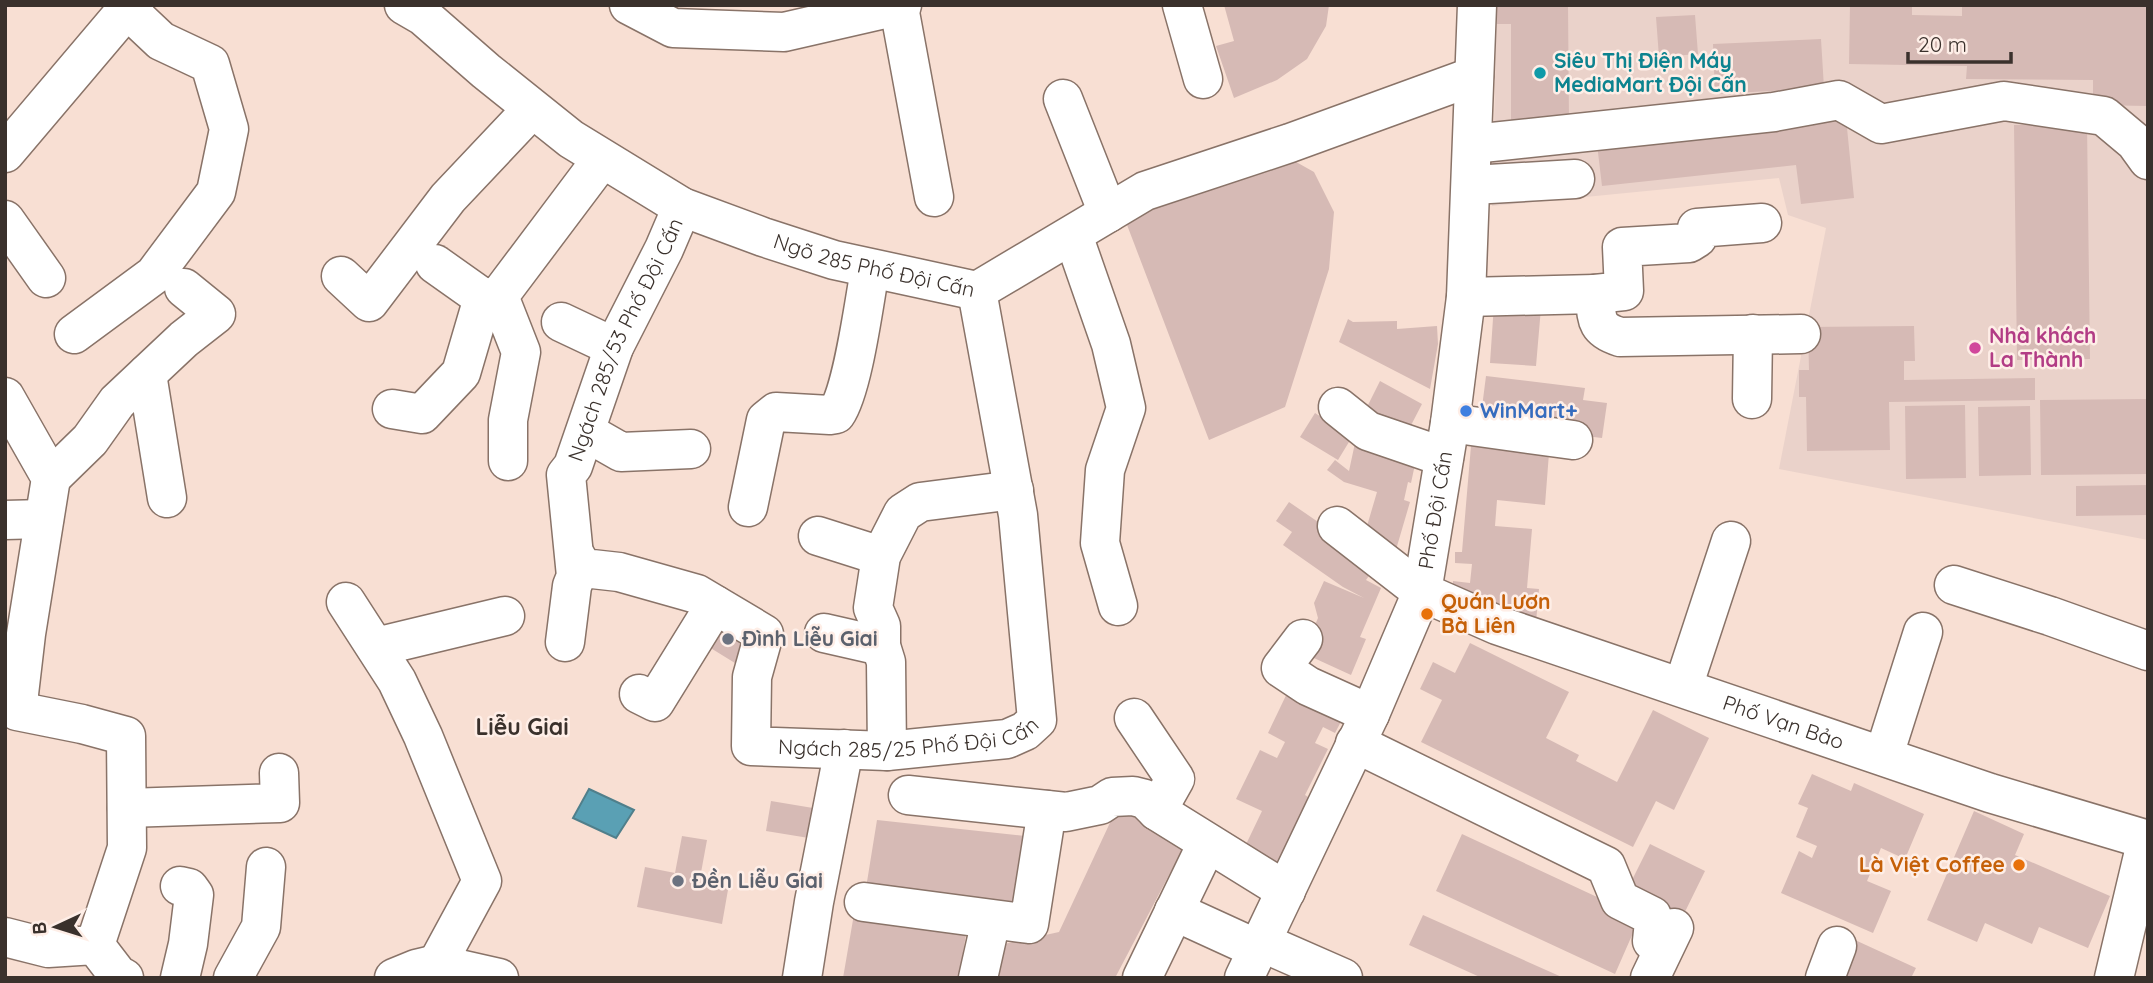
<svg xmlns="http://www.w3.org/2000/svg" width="2153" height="983" font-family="Quicksand,sans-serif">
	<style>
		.commercial { fill: #ead2ca }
		.water { fill: #5aa0b4; stroke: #507f8b; stroke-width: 2 }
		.building { fill: #d6bab5 }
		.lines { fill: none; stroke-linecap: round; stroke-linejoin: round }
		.minor-casing { stroke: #897368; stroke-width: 41 }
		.minor { stroke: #fff; stroke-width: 38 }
		.culture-dot { fill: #0f9aa8; stroke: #feeee7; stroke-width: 2.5 }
		.hotel-dot { fill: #d1479c; stroke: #feeee7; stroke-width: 2.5 }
		.shop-dot { fill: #3f7fe0; stroke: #feeee7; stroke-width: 2.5 }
		.food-dot { fill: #e8710a; stroke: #feeee7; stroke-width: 2.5 }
		.worship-dot { fill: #6b7280; stroke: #feeee7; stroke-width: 2.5 }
		.labels { text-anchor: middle; stroke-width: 5; stroke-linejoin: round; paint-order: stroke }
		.culture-label { font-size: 21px; font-weight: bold; fill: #0d838f; stroke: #feeee7; text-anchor: start }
		.street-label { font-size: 21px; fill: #3a312c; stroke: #feeee7 }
		.hotel-label { font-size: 21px; font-weight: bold; fill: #b23c85; stroke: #feeee7; text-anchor: start }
		.shop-label { font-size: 21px; font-weight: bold; fill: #366cbe; stroke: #feeee7; text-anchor: start }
		.food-label { font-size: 21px; font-weight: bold; fill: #c56008; stroke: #feeee7; text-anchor: start }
		.worship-label { font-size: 21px; font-weight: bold; fill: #5b616d; stroke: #feeee7; text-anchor: start }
		.neighbourhood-label { font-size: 23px; font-weight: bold; fill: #3a312c; stroke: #feeee7 }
	</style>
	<rect width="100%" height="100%" fill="#f8dfd3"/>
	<path class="commercial" d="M1497,5H2148V540L1779,469L1826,228L1788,215L1779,178L1492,206Z"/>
	<path class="water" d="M589,789L634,810L616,838L573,818Z"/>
	<path class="building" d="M1224,5H1329L1326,26L1307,59L1277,80L1234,98L1216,46L1234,41Z
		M1497,5H1568L1569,123L1511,132V24H1497Z
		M1850,5H1912V15L1962,16V5H2148V106L2093,105V80L1966,79L1967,66L1849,64Z
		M1695,15L1698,54L1659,57L1656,17Z
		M1821,39L1824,88L1715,94L1713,44Z
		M1846,118L1854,198L1801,204L1796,165L1602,186L1597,144Z
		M2087,124L2090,359L2017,360L2014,125Z
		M1289,158L1314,172L1334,212L1329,269L1285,407L1209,440L1124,217Z
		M1494,304L1541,308L1536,366L1490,363Z
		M1348,319L1353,322L1397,321V329L1437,326L1438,344L1430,389L1339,342Z
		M1914,326L1915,361H1904V380L2035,378V400L1889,402L1890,450L1807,451L1806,397H1799V370H1809L1808,327Z
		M1486,376L1585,388L1583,400L1607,403L1602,438L1480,423Z
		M1380,381L1422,404L1406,435L1364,413Z
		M2148,399V474L2041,475L2040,400Z
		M1965,405L1966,478L1906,479L1905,406Z
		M2030,406L2031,475L1979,476L1978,407Z
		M1315,413L1352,437L1338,460L1300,437Z
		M1472,434L1550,440L1545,505L1497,500L1495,526L1532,529L1527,588L1539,589L1536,622L1493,618L1494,597L1452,593L1453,581L1470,583L1472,564L1455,563V552H1462Z
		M1355,443L1417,455L1411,483L1408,482L1404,500L1410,502L1395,553L1362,543L1377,492L1344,482L1327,470L1335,460L1349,471Z
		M2148,485V515L2076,516V486Z
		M1289,502L1378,563L1366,580L1381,588L1360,637L1366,639L1351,675L1303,653L1318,618L1314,603L1324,581L1364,598L1343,587L1283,545L1292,532L1276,521Z
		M713,610L761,639L743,668L696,639Z
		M1470,643L1569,692L1546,738L1579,755L1576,761L1617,782L1653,710L1709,738L1674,810L1656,801L1633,847L1421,742L1442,700L1420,689L1433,662L1455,673Z
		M1291,685L1346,712L1335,733L1323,727L1315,743L1328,749L1305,795L1311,799L1274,876L1239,859L1262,811L1236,799L1260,750L1277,758L1285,742L1268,733Z
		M1812,774L1851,791L1854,783L1924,814L1905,859L1881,848L1867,881L1891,891L1873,933L1781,893L1799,851L1812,858L1817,846L1796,837L1808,808L1798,804Z
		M1122,797L1191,833L1115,978H997L1004,944L1059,932Z
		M771,801L819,809L815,839L766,831Z
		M1974,811L2024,834L2015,855L2110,896L2088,948L2039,927L2032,944L1985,923L1977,942L1927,920Z
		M877,820L1035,837L1020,914L866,888Z
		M1462,834L1640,917L1615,974L1436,891Z
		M682,836L707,840L700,878L729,884L722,924L637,907L645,867L675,873Z
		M1650,844L1705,871L1679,924L1624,896Z
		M854,914L966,934L959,978H843Z
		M1423,915L1564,978H1482L1409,945Z
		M1855,940L1916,968L1911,978H1837Z"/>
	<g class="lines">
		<defs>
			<g id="minor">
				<path id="s1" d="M404,5L423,16L486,71L571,139L682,207L763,237L834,260L977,291L1145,191L1290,143L1474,76"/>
				<path d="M629,5L673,28L784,32L902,5"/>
				<path d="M1182,5L1203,79"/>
				<path d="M899,7L934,197"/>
				<path d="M1063,99L1108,213"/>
				<path d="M1473,144L1774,112L1839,100L1881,124L2004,101L2104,116L2135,142L2148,160"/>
				<path d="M5,153L127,9L134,5"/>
				<path d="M1472,185L1575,179"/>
				<path d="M5,220L46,278"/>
				<path d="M1073,235L1111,344L1126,408L1105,470L1100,543L1118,606"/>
				<path d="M435,264L483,298"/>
				<path d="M341,276L369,302L448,198L532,109"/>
				<path d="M1595,294L1624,291L1622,247L1689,243L1697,238V228L1762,223"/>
				<path d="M1466,297L1595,294C1597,318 1594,329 1620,337L1801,334"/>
				<path d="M561,322L614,347"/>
				<path d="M74,334L154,275L216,192L229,129L210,64L161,41L127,9"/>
				<path d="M147,374L167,498"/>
				<path d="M5,397L51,478L26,634L17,711L82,724L126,736L127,848L95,945"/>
				<path d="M1752,399L1753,334"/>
				<path d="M1338,407L1368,431L1444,457"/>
				<path d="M392,409L422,414L461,373L483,298L499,296"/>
				<path d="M1450,423L1573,440"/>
				<path d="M586,432L621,452L691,449"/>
				<path d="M508,461V420L521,352L499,296L602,159"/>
				<path d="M51,478L90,440L117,402L184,339L216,314L184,288"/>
				<path d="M748,507L766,420L776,412L830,415L836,414C853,390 864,302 870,270"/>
				<path d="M5,520L44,519"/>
				<path id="s2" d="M1337,526L1422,592L1497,625L1990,793L2148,840"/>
				<path d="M818,536L881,556"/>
				<path id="s3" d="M575,555L583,568L619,572L697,594L764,634L752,677L751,746L887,751L1007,739L1025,731L1037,720L1018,515L977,291"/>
				<path d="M1954,585L2050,616L2148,651"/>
				<path d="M346,602L397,681L423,736L482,881L437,964"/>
				<path d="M824,633L881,646"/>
				<path d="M1303,639L1281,668L1308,686L1370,714"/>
				<path id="s4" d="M565,642L572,586L576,576L566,475L573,466L614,347L664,249L682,207"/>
				<path d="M376,647L505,616"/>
				<path d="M1683,687L1731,541"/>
				<path d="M639,694L655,702L715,605"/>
				<path d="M1134,718L1175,779L1157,811"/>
				<path d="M1355,743L1606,866L1620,900L1652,916L1654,922L1652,941"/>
				<path d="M887,751L886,662L881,646V626L873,608L881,556L903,513L920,502L1014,490"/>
				<path d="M1884,755L1923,632"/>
				<path d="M908,795L1066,812L1100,805L1112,797L1133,796L1145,799L1157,811L1286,891"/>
				<path d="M127,808L280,803L279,773"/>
				<path d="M864,902L1029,924L1047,810"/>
				<path d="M1174,911L1257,949"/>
				<path d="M5,937L48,948L95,945L118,975L124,978"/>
				<path d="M1261,942L1343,978"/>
				<path d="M180,978L188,944L194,895L189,888L180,886"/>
				<path d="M233,978L261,927L266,867"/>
				<path d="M394,978L416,969L437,964L499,978"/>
				<path d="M802,978L814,902L844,749"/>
				<path d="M978,978L991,920"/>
				<path d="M1142,978L1201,856"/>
				<path id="s5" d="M1244,978L1370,714L1422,592L1450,423L1466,297L1477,5"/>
				<path d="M1650,978L1674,928"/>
				<path d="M1825,978L1837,946"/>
				<path d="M2114,978L2147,839"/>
			</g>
		</defs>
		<use href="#minor" class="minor-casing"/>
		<use href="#minor" class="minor"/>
	</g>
	<circle class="culture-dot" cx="1540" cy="73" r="7"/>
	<circle class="hotel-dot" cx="1975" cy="348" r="7"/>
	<circle class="shop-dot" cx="1466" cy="411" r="7"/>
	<g class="food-dot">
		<circle cx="1427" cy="614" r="7"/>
		<circle cx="2019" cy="865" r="7"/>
	</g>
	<g class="worship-dot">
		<circle cx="728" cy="639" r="7"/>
		<circle cx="678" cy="881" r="7"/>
	</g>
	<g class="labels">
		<g class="culture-label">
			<text x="1554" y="68">Siêu Thị Điện Máy<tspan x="1554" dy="24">MediaMart Đội Cấn</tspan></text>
		</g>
		<g class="street-label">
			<text dy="7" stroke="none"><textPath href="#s1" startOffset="546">Ngõ 285 Phố Đội Cấn</textPath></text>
			<text dy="7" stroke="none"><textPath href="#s4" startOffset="317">Ngách 285/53 Phố Đội Cấn</textPath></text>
			<text dy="7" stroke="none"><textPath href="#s5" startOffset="508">Phố Đội Cấn</textPath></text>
			<text dy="7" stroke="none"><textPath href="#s2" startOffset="492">Phố Vạn Bảo</textPath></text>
			<text dy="7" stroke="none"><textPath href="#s3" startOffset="483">Ngách 285/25 Phố Đội Cấn</textPath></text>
		</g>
		<g class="hotel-label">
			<text x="1989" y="343">Nhà khách<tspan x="1989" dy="24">La Thành</tspan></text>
		</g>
		<g class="shop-label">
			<text x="1480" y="418">WinMart+</text>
		</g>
		<g class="food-label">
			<text x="1441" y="609">Quán Lươn<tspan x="1441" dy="24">Bà Liên</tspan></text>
			<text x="2005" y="872" text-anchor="end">Là Việt Coffee</text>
		</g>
		<g class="worship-label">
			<text x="742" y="646">Đình Liễu Giai</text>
			<text x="692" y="888">Đền Liễu Giai</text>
		</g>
		<g class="neighbourhood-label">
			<text x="522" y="735">Liễu Giai</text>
		</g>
	</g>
	<rect width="2153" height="983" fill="none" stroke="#3a312c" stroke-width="14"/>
	<g transform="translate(56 927) rotate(266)" stroke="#feeee7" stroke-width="5" paint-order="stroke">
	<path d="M0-5L12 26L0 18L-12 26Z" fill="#3a312c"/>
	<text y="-10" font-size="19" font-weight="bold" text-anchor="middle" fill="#3a312c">B</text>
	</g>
	<path d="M1908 52v10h103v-10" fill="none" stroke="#3a312c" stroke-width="3.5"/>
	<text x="1918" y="52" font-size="21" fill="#3a312c" stroke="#feeee7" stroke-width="5" paint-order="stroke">20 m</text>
</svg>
